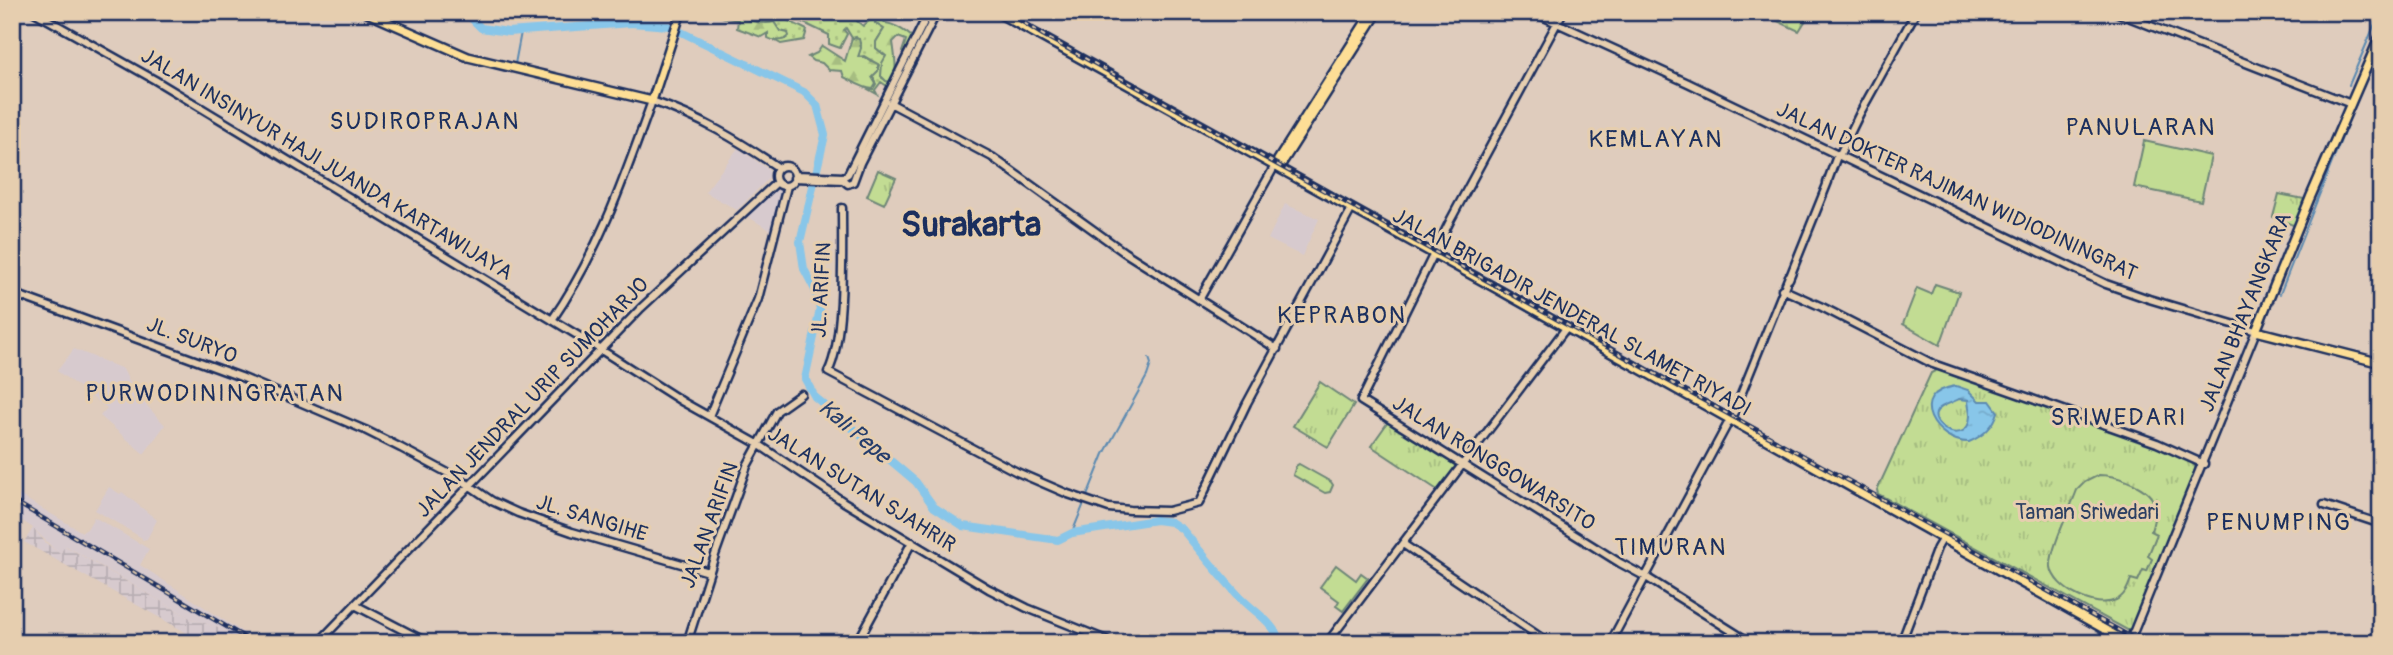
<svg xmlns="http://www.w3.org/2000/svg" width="2393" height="655" font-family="Pangolin,sans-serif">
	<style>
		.built { fill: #d7cace }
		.industrial { fill: url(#industrial-grid) }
		.grass { fill: url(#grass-dots); stroke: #6e8678; stroke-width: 2 }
		.forest { fill: url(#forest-firs); stroke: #6e8678; stroke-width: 2 }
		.park { fill: url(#park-tufts); stroke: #6e8678; stroke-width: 2 }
		.garden { fill: #c2dc93; stroke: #6e8678; stroke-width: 2 }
		.water { fill: url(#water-ripples); stroke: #5c8ab1; stroke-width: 2; fill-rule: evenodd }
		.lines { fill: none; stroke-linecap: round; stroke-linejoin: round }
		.stream { stroke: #5c8ab1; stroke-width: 2 }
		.river { stroke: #88c6e9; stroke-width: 8 }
		.secondary-casing { stroke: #1b2f5e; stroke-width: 11 }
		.primary-casing { stroke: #1b2f5e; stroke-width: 12 }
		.secondary { stroke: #e6ceaf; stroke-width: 6 }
		.primary { stroke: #fdde96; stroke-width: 7 }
		.rail-casing { stroke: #1b2f5e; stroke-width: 4.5 }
		.rail { stroke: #e6ceaf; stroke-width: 2; stroke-dasharray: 5; stroke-linecap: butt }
		.labels { text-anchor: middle; stroke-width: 6; stroke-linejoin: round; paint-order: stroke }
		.street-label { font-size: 21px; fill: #1b2f5e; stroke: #e6ceaf }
		.park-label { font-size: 21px; fill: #2c4063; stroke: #e6ceaf }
		.water-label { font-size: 23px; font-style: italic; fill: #263e6c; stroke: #e6ceaf }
		.quarter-label { font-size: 24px; letter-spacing: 2px; fill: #1b2f5e; stroke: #e6ceaf }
		.town-label { font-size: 35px; font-weight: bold; fill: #1b2f5e; stroke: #e6ceaf }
	</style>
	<defs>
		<pattern id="industrial-grid" width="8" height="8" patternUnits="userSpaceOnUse" patternTransform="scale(1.75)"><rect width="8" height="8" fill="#d7cace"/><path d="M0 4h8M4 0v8" fill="none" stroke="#b8aeb3"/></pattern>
		<pattern id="grass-dots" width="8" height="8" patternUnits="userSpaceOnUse" patternTransform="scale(1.75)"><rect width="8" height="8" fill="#c2dc93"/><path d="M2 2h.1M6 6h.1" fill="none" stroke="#a6bd81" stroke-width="1.8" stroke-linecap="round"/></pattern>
		<pattern id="forest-firs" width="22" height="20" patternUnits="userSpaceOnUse" patternTransform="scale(1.75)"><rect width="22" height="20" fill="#c2dc93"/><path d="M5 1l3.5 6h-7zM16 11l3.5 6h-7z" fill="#a6bd81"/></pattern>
		<pattern id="park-tufts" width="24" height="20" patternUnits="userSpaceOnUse" patternTransform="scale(1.75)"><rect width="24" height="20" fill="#c2dc93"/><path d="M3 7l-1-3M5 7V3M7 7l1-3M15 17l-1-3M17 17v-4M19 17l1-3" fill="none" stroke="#a6bd81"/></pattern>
		<pattern id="water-ripples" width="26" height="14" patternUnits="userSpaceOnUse" patternTransform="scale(1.75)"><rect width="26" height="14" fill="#88c6e9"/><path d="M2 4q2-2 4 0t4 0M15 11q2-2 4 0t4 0" fill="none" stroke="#75aaca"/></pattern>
	</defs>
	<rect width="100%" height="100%" fill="#dfccbd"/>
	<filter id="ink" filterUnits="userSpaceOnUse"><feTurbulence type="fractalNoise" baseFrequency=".0143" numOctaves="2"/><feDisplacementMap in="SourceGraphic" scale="14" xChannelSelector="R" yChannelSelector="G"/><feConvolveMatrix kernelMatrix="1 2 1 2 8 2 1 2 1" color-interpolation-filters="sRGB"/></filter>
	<g filter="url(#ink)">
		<path class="built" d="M738,148L769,170V178L737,210L705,192Z
			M776,189L784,191L773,232L747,216Z
			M1285,204L1319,219L1302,256L1268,239Z
			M74,349L123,369L134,392L165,425L144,454L100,416L107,408L57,371Z
			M109,487L120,494L122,492L157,520L147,539L142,540V538L95,510Z
			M12,491L82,532L87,529L94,517L149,549L140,565L259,643H244L218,628L190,618L66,546L60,554L58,553L33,528L12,514Z"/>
		<path class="industrial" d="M33,528L46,543L60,554L65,546L190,618L218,628L244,643H205L24,542Z"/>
		<path class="grass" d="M743,12L771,22L777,15L807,30L804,40L781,44L774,40L785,39L788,33L780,31L773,22L766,25L741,17Z
			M781,12H858L857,21L863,26L876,15L884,16L885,20L881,17L876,18L875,23L884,29L876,42V48L886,56L882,67V78L892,83L890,88L881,82L875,90L877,94L868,89H873L874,79L872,77L879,65L864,56L858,57L861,45L856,37L852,38L846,28L844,30L847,34L840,48L829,44V35Z
			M1758,12H1811L1799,31Z"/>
		<path class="forest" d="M716,12H743L741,17C751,21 764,25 774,22L780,31L788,33L789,36C785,41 774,42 768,38V33L761,37L737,28L738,20L723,17Z
			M877,17H882L885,23C893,23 911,34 915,41L906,54L902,52L906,40L898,37L893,42C895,56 897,69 894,83L886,81L881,76L882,63L886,56L876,48V42L884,29L875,23Z
			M852,38L859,39L861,48L858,57H864L878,64V71L872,77L876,84L873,89C861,88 854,82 844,77L842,71L829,70L822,63L813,61L808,57L817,53L822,46L845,61Z"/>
		<path class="park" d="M878,170L896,178L884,204L867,196Z
			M2279,194L2309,200L2298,227L2273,217Z
			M1937,370H1943L2163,448C2175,453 2195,458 2197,472L2135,623L2129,631L1878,494L1877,490L1931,373Z
			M1320,382L1354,405L1328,447L1293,426Z
			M1388,422L1456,465V469L1439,491L1371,446Z"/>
		<path class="garden" d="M2144,141L2211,156L2201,201L2134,187Z
			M1935,284L1959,292L1940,345L1903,324L1917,288L1931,294Z
			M1299,464L1331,482L1333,485L1330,492L1325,493L1293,475L1296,466Z
			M2099,475C2109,475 2117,477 2127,481C2154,492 2160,503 2151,531L2157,534L2148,556L2152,559L2147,571L2143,570L2138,581L2131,579C2128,587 2125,596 2116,600C2096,610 2054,589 2051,567C2049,551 2071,507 2077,490L2085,482Z
			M1336,565L1356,580L1361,573L1368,578L1343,611L1336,606L1339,601L1320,587Z"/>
		<path class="water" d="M1956,386L1968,390L1979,401H1990L1998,412C1994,426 1983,436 1969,442C1937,443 1904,394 1956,386ZM1959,399L1968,400C1968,405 1970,411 1970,416C1968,447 1931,428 1936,413C1939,405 1953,403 1959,399Z"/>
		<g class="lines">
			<path class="stream" d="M515,64L521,32
				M2349,85L2380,12
				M2280,294L2358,97
				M1072,533L1104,454L1147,376L1151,364L1149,358"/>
			<path class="river" d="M470,12L472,19L481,28L508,32L631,23L669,26L804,92L817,105L825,135L800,242L804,269L815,290L820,309L805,379L815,397L916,482L934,507L963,526L1058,540L1072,533L1156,520L1171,522L1182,529C1200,551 1218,573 1237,594C1254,613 1271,618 1281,643"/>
			<defs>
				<path id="secondary" d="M34,12L155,80L587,341L683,402L758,444L844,502L989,589L1027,608L1114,643
					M1533,12L1688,83L2106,284L2149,299L2256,331L2129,643
					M1563,12L1451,219L1361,401L1620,563L1646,577L1751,643
					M2115,12L2351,104
					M890,103L992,157L1124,252L1277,349
					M775 176a10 10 0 1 1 20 0a10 10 0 1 1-20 0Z
					M797,175L843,177L848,174L929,12
					M794,178L843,180L848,184L853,182L860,163L937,12
					M1827,183L1837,156L1841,152L1860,113L1916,12
					M842,208C842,247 845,340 828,372L1017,472L1068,494L1109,508L1130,510L1168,511L1199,503L1247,403L1351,210
					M1789,279L1828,182
					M1782,289L1822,307L1933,364L2157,443L2204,464
					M12,293L241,377L365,430L401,448L463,481L492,501L518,513L572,532L709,572
					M1199,300L1277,162
					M552,320C599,252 624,179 652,101C701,118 736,139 779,168
					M709,416L758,299L787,186
					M2324,505L2381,524
					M1403,544L1549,643
					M355,605L428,643
					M318,643L641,308L777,182
					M687,643L715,555L747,466L777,411L801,394
					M857,643L912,542
					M1327,643L1566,328
					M1610,643L1734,412L1789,276
					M1901,643L1937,548L1943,538"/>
				<path id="primary" d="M365,12L468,57L652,101L681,12
					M998,13L1499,290L2129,643
					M2381,34L2310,198L2256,331L2381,363
					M1278,160L1372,12
					M1282,163L1378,12"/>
			</defs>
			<use href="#secondary" class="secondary-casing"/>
			<use href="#primary" class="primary-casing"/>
			<use href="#secondary" class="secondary"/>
			<use href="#primary" class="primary"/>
			<defs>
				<path id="rail" d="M1007,12L1043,35L2142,643
					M12,500L254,643"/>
			</defs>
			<use href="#rail" class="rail-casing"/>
			<use href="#rail" class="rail"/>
		</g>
	</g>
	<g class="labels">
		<g class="street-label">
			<text transform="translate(327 164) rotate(31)" y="7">JALAN INSINYUR HAJI JUANDA KARTAWIJAYA</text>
			<text transform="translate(1957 191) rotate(25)" y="7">JALAN DOKTER RAJIMAN WIDIODININGRAT</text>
			<text transform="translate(821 290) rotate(-87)" y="7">JL. ARIFIN</text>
			<text transform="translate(1572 312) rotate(29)" y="7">JALAN BRIGADIR JENDERAL SLAMET RIYADI</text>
			<text transform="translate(2245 312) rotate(-68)" y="7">JALAN BHAYANGKARA</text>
			<text transform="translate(192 340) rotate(21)" y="7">JL. SURYO</text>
			<text transform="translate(532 397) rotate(-46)" y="7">JALAN JENDRAL URIP SUMOHARJO</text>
			<text transform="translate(1494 463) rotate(32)" y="7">JALAN RONGGOWARSITO</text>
			<text transform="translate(862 489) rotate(32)" y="7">JALAN SUTAN SJAHRIR</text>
			<text transform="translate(592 518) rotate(17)" y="7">JL. SANGIHE</text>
			<text transform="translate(709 525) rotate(-70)" y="7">JALAN ARIFIN</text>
		</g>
		<g class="park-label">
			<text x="2087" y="519">Taman Sriwedari</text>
		</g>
		<g class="water-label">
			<text transform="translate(855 431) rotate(40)" y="8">Kali Pepe</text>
		</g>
		<g class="quarter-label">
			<text x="425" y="129">SUDIROPRAJAN</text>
			<text x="2141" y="135">PANULARAN</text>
			<text x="1656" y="147">KEMLAYAN</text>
			<text x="1342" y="323">KEPRABON</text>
			<text x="215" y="401">PURWODININGRATAN</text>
			<text x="2119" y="425">SRIWEDARI</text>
			<text x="2279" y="530">PENUMPING</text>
			<text x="1671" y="555">TIMURAN</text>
		</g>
		<g class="town-label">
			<text x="971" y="236">Surakarta</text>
		</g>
	</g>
	<rect width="2393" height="655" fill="none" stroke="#e6ceaf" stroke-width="42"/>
	<rect x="21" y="21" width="2351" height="613" fill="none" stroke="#1b2f5e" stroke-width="2.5" filter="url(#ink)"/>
</svg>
